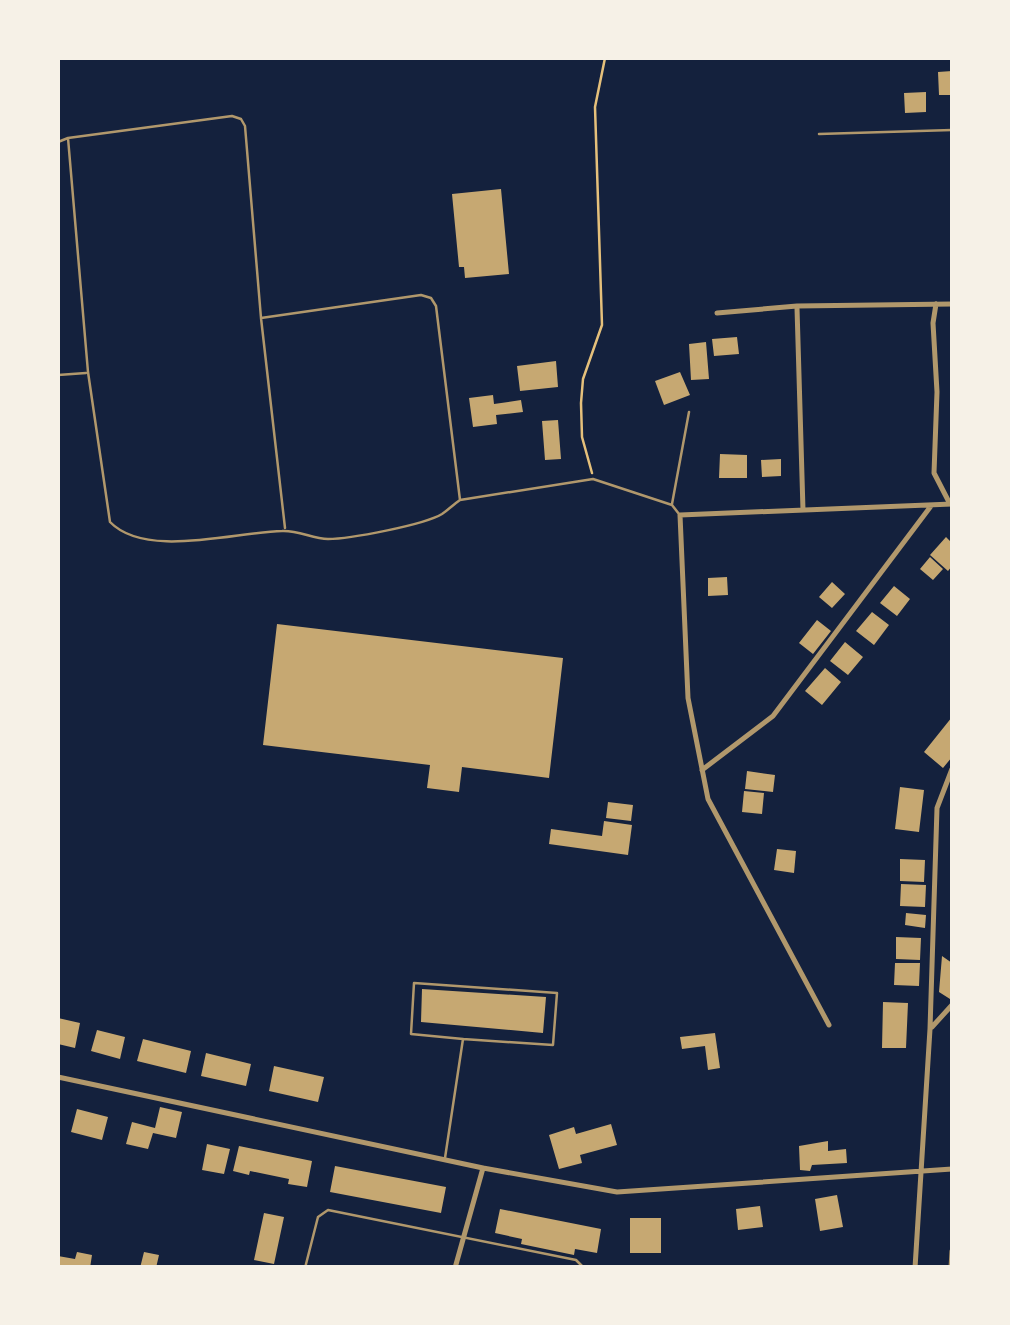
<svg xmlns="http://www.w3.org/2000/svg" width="1010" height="1325" font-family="'IBM Plex Sans',sans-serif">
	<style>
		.building { fill: #c6a872 }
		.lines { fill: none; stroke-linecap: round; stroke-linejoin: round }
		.path { stroke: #e5c07b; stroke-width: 2.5 }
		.service { stroke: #b1986c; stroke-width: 2.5 }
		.minor { stroke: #b1986c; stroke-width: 5 }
	</style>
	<rect width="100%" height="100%" fill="#14213d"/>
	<path class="building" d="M952,71V95H939L938,72Z
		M926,92V112L905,113L904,93Z
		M501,189L509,274L465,278L464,267H459L452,194Z
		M737,337L739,354L714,356L712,339Z
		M706,342L709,379L691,380L689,344Z
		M556,361L558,387L520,391L517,366Z
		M680,372L690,395L664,405L655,381Z
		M493,395L494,404L521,400L523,412L496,415L497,424L473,427L469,398Z
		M558,420L561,459L545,460L542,421Z
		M720,454L747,455V478H719Z
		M781,459V476L762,477L761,460Z
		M946,537L952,543V566L948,571L930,555Z
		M930,557L943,569L933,580L920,569Z
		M727,577L728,595L708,596V578Z
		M832,582L845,594L832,608L819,597Z
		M894,586L910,599L897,616L880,603Z
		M872,612L889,625L874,645L856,631Z
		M817,620L831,631L813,654L799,643Z
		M277,624L563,658L549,778L462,767L459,792L427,788L430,765L263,745Z
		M845,642L863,657L848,675L830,661Z
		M825,668L841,682L822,705L805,691Z
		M952,717V757L943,768L924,752Z
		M747,771L775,775L773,792L745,789Z
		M900,787L924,790L919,832L895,829Z
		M744,791L764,793L762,814L742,812Z
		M608,802L633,805L631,821L606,818Z
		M604,821L632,825L628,855L549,844L551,829L602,836Z
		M777,849L796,851L794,873L774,870Z
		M900,859L925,860L924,882L900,881Z
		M901,884L926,885L925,907L900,906Z
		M906,913L926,915L925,928L905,925Z
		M896,937L921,938L920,960L896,959Z
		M942,956L952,963L950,999L939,992Z
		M895,963H920L919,986L894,985Z
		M422,989L546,997L543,1033L421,1022Z
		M883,1002L908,1003L906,1048H882Z
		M58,1018L80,1023L75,1048L58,1044Z
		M97,1030L125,1037L120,1059L91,1051Z
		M715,1033L720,1068L708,1070L705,1046L682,1049L680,1037Z
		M143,1039L191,1051L186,1073L137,1061Z
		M206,1053L251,1064L246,1086L201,1076Z
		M274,1066L324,1077L318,1102L269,1091Z
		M160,1107L182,1112L176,1138L153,1133L148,1149L126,1144L132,1122L155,1128Z
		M77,1109L108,1117L102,1140L71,1132Z
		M611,1124L617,1145L580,1155L582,1163L559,1169L549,1135L574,1127L576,1134Z
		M828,1141V1151L846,1149L847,1163L812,1165L810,1171L800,1170L799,1146Z
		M207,1144L230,1149L224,1174L202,1170Z
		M239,1146L312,1161L307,1187L288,1184L289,1179L250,1171L249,1175L233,1171Z
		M335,1166L446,1187L441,1213L330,1192Z
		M837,1195L843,1227L820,1231L815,1199Z
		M760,1206L763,1227L738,1230L736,1209Z
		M500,1209L601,1229L597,1253L575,1249L574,1255L521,1244L522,1239L495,1233Z
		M264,1213L284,1217L274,1264L254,1260Z
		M630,1218H661V1253H630Z
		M77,1252L92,1255L90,1268H58V1256L75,1259Z
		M144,1252L159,1255L156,1268H140Z"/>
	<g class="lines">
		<path class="path" d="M592,473L582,437L581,403L583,379L602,325L595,107L605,58"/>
		<path class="service" d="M819,134L952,130
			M68,138L88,372L110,522C146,559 235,532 282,531C298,530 313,539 328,539C349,539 424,525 442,514C448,510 454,504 460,500
			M58,142L68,138L232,116L241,119L245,126L261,318L285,528
			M261,318L421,295L431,298L436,306L460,500L593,479L672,505L679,514
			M58,375L86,373
			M672,504L689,412
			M445,1158L463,1039L411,1034L414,983L557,993L553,1045L463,1039
			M305,1268L318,1217L328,1210L576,1260L584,1268"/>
		<path class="minor" d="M936,304L933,323L937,392L934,473L950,504
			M797,308L803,510
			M717,313L797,306L952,304
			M702,770L773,716L931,506
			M829,1025L708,799L688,698L680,515L952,504
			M932,1027L952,1005
			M58,1077L483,1168L617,1192L952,1169
			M455,1268L483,1168
			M915,1268L930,1029L937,808L952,769
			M951,1268L952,1251"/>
	</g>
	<rect width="1010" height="1325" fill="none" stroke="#f6f1e7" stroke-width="120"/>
</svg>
